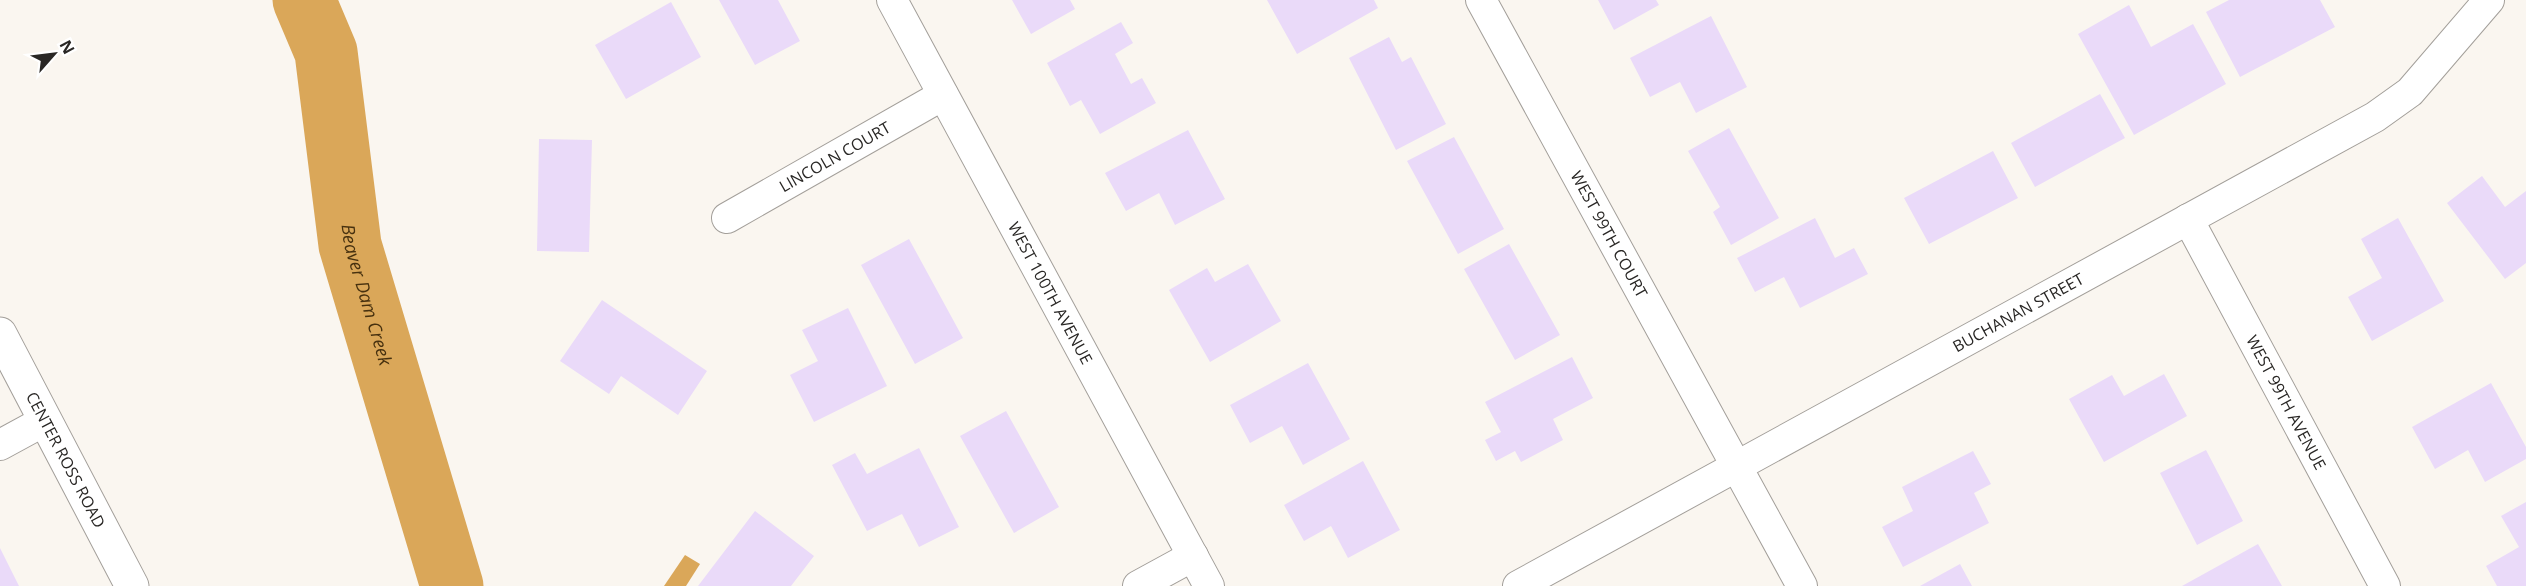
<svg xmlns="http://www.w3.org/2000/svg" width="2526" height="586" font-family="'Open Sans',sans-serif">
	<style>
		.water { fill: #daa759 }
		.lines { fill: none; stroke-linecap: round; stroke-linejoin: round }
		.river { stroke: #daa759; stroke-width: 63 }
		.building { fill: #eadaf9 }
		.street-casing { stroke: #a39f9a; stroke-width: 32 }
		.secondary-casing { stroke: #a39f9a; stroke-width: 35 }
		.street { stroke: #fff; stroke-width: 30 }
		.secondary { stroke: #fff; stroke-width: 33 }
		.labels { text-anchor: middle; stroke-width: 6; stroke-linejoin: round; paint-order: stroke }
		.street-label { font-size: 16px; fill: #292725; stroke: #fff }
		.water-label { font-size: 18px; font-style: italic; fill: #47310f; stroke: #fff }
	</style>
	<rect width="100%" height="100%" fill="#faf6f0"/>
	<path class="water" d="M685,555L700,564L686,586H664Z"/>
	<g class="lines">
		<path class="river" id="s1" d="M304,0L326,52L350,245L452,586"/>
	</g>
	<path class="building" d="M719,0H778L800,41L755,65Z
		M1012,0H1070L1075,9L1031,34Z
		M1267,0H1374L1378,8L1297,54Z
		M1598,0H1656L1659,5L1614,30Z
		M2229,0H2320L2335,27L2240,77L2206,12Z
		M671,2L701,57L626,99L595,45Z
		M2129,5L2151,47L2193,24L2226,84L2134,135L2078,34Z
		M1711,16L1747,87L1696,113L1680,82L1650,97L1630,58Z
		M1121,22L1133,43L1115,54L1131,84L1142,78L1156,103L1100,134L1081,100L1070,106L1047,63Z
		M1389,37L1402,62L1411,57L1446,124L1396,150L1349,58Z
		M2100,94L2125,138L2035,187L2011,143Z
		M1729,128L1779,218L1731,245L1713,212L1720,207L1688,151Z
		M1188,130L1225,199L1175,225L1159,193L1126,211L1105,173Z
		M1454,137L1504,229L1458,254L1407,161Z
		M539,139L592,140L589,252L537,251Z
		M1993,151L2018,198L1929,244L1904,198Z
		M2482,176L2505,207L2526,191V263L2505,279L2447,203Z
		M1815,218L1835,258L1854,248L1868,274L1800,308L1784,277L1755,292L1737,258Z
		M2398,218L2444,301L2372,341L2348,297L2382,278L2361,239Z
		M909,239L963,338L915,364L861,265Z
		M1509,244L1560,335L1515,360L1464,269Z
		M1248,264L1281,321L1210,362L1169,290L1207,268L1215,282Z
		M602,300L707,371L678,415L621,376L609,394L560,361Z
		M848,308L887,386L814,422L790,375L818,361L802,330Z
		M1572,357L1593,398L1553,419L1563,440L1521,462L1515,451L1496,461L1485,440L1501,432L1485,402Z
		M1308,363L1350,439L1303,465L1282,426L1250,443L1230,405Z
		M2164,374L2187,416L2104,462L2069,399L2112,375L2124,396Z
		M2491,383L2526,447V459L2485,482L2468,450L2435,469L2412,427Z
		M1006,411L1059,507L1014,533L960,436Z
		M919,448L959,527L919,547L902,514L867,531L832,465L855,453L867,474Z
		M2206,450L2243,521L2197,545L2160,473Z
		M1973,451L1991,484L1974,493L1989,523L1903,567L1882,527L1913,511L1902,487Z
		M1363,461L1400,530L1348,558L1331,526L1304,541L1284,505Z
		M2526,502V586H2497L2486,566L2519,547L2501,516Z
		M755,511L814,556L791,586H698Z
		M2258,544L2282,586H2182Z
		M0,548L19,586H0Z
		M1960,564L1972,586H1920Z"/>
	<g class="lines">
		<defs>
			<g id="street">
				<path id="s2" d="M892,0L1209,586"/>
				<path id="s3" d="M1481,0L1802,586"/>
				<path id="s4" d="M727,218L943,95"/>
				<path id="s5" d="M2188,219L2385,586"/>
				<path d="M0,445L46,420"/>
				<path d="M1138,586L1193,556"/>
				<path id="s6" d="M1518,586L2375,117L2410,92L2489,0"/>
			</g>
			<g id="secondary">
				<path id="s7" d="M0,334L132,586"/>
			</g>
		</defs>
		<use href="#street" class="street-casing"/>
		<use href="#secondary" class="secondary-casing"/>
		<use href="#street" class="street"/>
		<use href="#secondary" class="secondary"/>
	</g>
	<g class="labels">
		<g class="street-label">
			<text dy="6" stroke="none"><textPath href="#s4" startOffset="124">LINCOLN COURT</textPath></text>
			<text dy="6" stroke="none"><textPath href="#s3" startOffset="267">WEST 99TH COURT</textPath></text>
			<text dy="6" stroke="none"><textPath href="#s2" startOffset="333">WEST 100TH AVENUE</textPath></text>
			<text dy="6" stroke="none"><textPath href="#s6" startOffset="570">BUCHANAN STREET</textPath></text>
			<text dy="6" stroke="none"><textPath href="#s5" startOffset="208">WEST 99TH AVENUE</textPath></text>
			<text dy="6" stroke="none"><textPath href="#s7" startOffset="142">CENTER ROSS ROAD</textPath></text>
		</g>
		<g class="water-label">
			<text dy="6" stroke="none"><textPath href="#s1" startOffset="303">Beaver Dam Creek</textPath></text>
		</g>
	</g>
	<g transform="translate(54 54) rotate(62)" stroke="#ffffff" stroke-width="4.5" paint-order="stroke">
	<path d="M0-4.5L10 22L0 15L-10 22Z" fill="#292725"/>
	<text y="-9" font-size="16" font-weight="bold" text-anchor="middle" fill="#292725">N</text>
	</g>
</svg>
